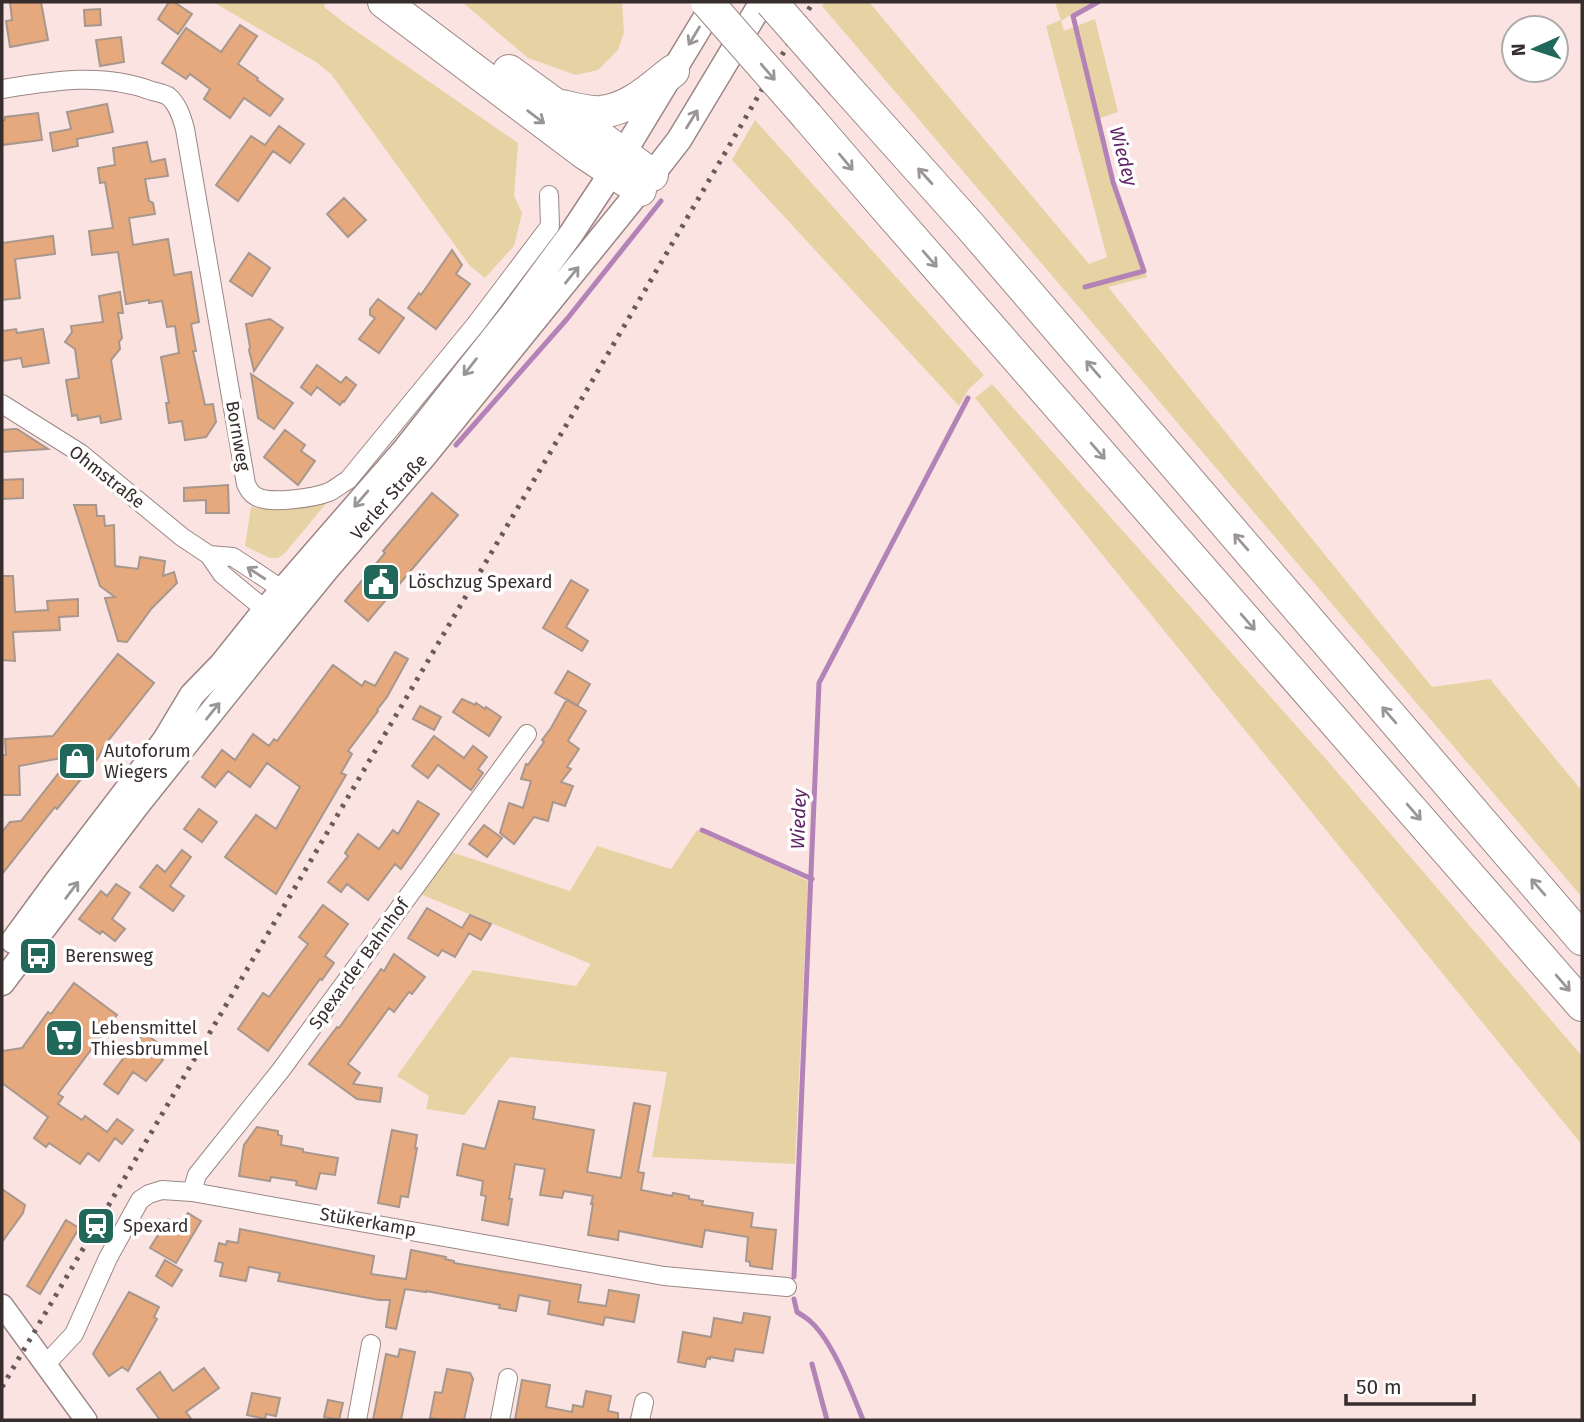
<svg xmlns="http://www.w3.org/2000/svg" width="1584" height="1422" font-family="'Fira Sans',sans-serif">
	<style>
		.green { fill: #e7d2a4 }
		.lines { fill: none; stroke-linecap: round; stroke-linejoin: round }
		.stream { stroke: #b383b7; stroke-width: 5 }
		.building { fill: #e6a87d; stroke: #a7978c; stroke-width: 2 }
		.minor-casing { stroke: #9b8785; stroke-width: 20 }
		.tertiary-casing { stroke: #9b8785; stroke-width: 24 }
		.secondary-casing { stroke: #9b8785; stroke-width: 27 }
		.motorway-casing { stroke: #9b8785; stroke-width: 34 }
		.minor { stroke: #fff; stroke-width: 18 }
		.tertiary { stroke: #fff; stroke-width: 21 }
		.secondary { stroke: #fff; stroke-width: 24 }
		.motorway { stroke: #fff; stroke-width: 32 }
		.rail { stroke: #685b5a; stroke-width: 5; stroke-dasharray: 3.5 7; stroke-linecap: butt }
		.motorway-bridge-casing { stroke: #9b8785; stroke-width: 34; stroke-linecap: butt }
		.motorway-bridge { stroke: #fff; stroke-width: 32 }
		.oneway { stroke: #9a9696 }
		.labels { text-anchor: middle; stroke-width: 7; stroke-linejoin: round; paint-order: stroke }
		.street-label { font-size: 18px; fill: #362d2c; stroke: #fff }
		.poi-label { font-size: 18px; fill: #362d2c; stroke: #fff; text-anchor: start }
		.water-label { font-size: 19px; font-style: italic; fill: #5f2465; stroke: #fff }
	</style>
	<rect width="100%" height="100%" fill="#fae3e1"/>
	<path class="green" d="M213,2H326L324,7L343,22L518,143L514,196L522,213L514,246L485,278L470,266L331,74L316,62Z
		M462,2H622L624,32L618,50L598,70L576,75L528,58Z
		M824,2H869L1089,264L1107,257L1046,26L1061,20L1055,2H1091L1061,21L1064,31L1095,19L1118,112L1100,118L1115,181L1147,277L1108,287L1432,687L1490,679L1582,791V897L822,6Z
		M755,120L984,375L968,390L959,406L732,160Z
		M992,384L1325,758L1582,1056V1145L975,398Z
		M329,500L285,553L278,558H270L245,546L251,507C278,513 303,508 329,500Z
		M697,830L808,881L795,1164L652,1157L667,1072L510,1057L464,1115L426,1109L429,1096L397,1076L473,970L576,986L591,964L420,894L451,852L570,891L597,846L671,869Z"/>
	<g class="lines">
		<path class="stream" d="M1085,287L1144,271L1113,182L1073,16L1098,2
			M456,445L567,319L661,201
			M702,830L812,879
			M794,1277L819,683L968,398
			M794,1299L797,1312C802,1315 807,1318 811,1322C833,1342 852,1392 863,1420
			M812,1364L827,1420"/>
	</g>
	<path class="building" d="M10,2H41L48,40L10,47L6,21L12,20Z
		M169,2H174L192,14L178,34L158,19Z
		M100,9L101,25L85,26L84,10Z
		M240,25L257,36L238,64L258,78L257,80L283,99L270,116L244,98L230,118L204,99L210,89L190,74L186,79L162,63L186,28L221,52Z
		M121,37L124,62L100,66L96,40Z
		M107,104L113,132L77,139L78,146L53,151L50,133L71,129L67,112Z
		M38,113L42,140L2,145V121L5,120V117Z
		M279,126L304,144L290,163L273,151L238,201L216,185L251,136L265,145Z
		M147,142L151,162L165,159L168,176L145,179L149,201L153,203L155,214L129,218L133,245L168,239L174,275L191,272L199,322L191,324L196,351H193L205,405L213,404L216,422L206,437L185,440L182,421L169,423L166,403H169L161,357L179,353L175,326L167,327L162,301L149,303V300L126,304L118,252L92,255L89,231L113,228L105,182L100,183L98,168L115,165L113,148Z
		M344,198L366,220L348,237L327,214Z
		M53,236L55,254L15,259L20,298L2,300V243Z
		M452,250L462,265L456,274L470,284L436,329L408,308L419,293L421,295Z
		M249,253L270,268L252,296L230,281Z
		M120,292L123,313H118L122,338L119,342L120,349L111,360L121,419L101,423L100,416L78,420L77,415L72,416L66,380L79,378L75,349L65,342L72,332L71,326L103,322L99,296Z
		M378,299L404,318L379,353L359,339L375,318L370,315V309Z
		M270,319L283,328L254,371L249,350L250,347L246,324Z
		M16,329L17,333L43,329L49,363L23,367L21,358L2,361V331Z
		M317,365L341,383L346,377L356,385L344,402L343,401L340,405L317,387L311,395L301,387Z
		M251,374L293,403L274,429L258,418Z
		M15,429H17L48,449L2,452V430Z
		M285,430L305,445L301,451L315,461L298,485L264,457Z
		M23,479V498L2,499V480Z
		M228,485L229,513H206V500L184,501V488Z
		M432,493L458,515L368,621L345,601L385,553L383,551Z
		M74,505H96L97,516H104L105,526L114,525L115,566L138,569L140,557L165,561L163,576L174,572L177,583L152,608L127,642L118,641L105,598L115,597L100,586Z
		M2,576H13L15,612L48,610L47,601L78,599V616L59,617L60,630L13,632L15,661L2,660Z
		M571,580L588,590L566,627L588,641L582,651L543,628Z
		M395,652L408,659L387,697L377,710L378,711L348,751L352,754L341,773L346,775L276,894L225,857L256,815L276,829L300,787L267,763L250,787L228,771L215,787L202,777L222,750L235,760L253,734L269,746L274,739L277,741L333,665L362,686L365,681L375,686Z
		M118,654L154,683L104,746L98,758L57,809L55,807L2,874V832L10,822L21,821L72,756L19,766L20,795H2V755H6L5,739L53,736Z
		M568,671L590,684L577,706L555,693Z
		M462,699L475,705L476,703L485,709L486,707L501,717L489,736L453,712Z
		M567,699L586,711L569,739L568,741L579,749L567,767L571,769L561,782L573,786L565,806L553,802L548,821L534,817L514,844L500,833L509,803L523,808L531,781L521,779L526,764L528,765L544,742L542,740L551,728Z
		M420,706L441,717L434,730L413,719Z
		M434,736L464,758L473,746L487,757L478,769L483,773L471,790L438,765L428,778L412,766Z
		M418,801L439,814L401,869L395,864L368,900L347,884L341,892L328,882L348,856L345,853L358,834L379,849L393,830L398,834Z
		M199,809L217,822L202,842L184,829Z
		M484,825L502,838L487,857L469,844Z
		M182,850L191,857L170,886L184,896L173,911L140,887L157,865L165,872Z
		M116,884L130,893L112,919L125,929L115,941L102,931L100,934L79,919L101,891L107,896Z
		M323,905L348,924L325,956L334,963L322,980L320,979L268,1051L238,1029L263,993L269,997L308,944L299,937Z
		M427,908L462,928L470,915L491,924L481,940L469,933L455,957L442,950L438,956L408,938Z
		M394,954L425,977L412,994L409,992L394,1012L389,1008L348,1064L360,1073L353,1084L382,1088L380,1102L357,1099L309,1064L337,1027L339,1028L381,969L384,971Z
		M74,983L117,1015L58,1094L63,1097L58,1104L82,1120L85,1116L107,1132L117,1119L133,1130L122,1144L115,1138L99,1161L88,1153L80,1164L49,1143L46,1147L34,1138L48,1117L2,1083V1051L22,1048L48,1012L51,1014Z
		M144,1033L168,1050L162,1059L163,1060L146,1081L133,1072L118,1094L104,1084L137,1040L138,1041Z
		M499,1101L535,1107L533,1119L594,1130L587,1172L621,1178L634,1103L650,1106L638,1172L644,1173L641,1190L672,1196L673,1193L689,1196V1199L703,1201L702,1205L753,1213L751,1227L776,1230L772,1269L750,1266V1262L746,1261L748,1237L705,1230L702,1247L619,1231L618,1240L588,1235L593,1204H591L593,1196L564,1191L562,1198L540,1195L545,1169L515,1164L509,1199H512L508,1225L482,1220L486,1196L481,1195L483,1181L457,1175L463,1144L485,1149Z
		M257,1127L278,1131V1135L282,1136L281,1145L303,1149V1152L338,1158L335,1175L320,1173L316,1189L296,1185L297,1181L271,1177L270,1181L239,1176L244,1145Z
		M392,1130L417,1135L415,1148H417L408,1197L401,1196L399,1207L378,1203Z
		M2,1189L25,1205L23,1213L2,1242Z
		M188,1213L201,1221L176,1263L150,1248L168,1219L180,1226Z
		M66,1220L79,1228L40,1294L27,1286Z
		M240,1229L374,1256L371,1274L406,1279L411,1250L446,1257L445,1259L454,1261V1263L581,1285L578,1302L606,1306L609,1290L639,1295L634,1322L605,1317L603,1325L548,1314L550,1301L519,1295L516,1311L499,1308L500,1305L426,1291V1292L405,1289L396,1329L386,1327L390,1300H379L278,1281L280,1273L249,1267L246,1281L220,1276L223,1263L215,1261L219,1243L226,1245L227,1241L238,1243Z
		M165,1260L182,1270L172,1286L156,1276Z
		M129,1292L159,1307L154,1317L157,1319L128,1371L122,1367L109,1376L93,1354Z
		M744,1313L770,1317L763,1353L735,1349L733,1361L710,1357V1359L707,1358L705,1367L678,1362L683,1332L711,1337L714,1318L742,1323Z
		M400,1349L415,1352L401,1420H373L386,1354L398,1357Z
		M204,1368L219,1388L186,1412L192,1420H160L137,1389L160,1372L173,1391Z
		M447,1369L470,1373L473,1379L464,1420H444L430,1418L435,1392L442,1393Z
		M522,1380L550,1385L546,1407L572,1412L573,1405L583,1407L586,1391L611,1396L608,1411L618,1413V1420H515Z
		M252,1393L280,1398L276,1416L266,1414L265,1419L247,1415Z
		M328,1400L343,1403L339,1420L324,1417Z"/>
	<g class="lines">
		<defs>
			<path id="minor" d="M2,89C52,81 103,72 152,91C157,92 164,94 168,96C178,104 182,118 185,129L246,484C249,490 251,494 257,497C271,504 314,498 329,492C335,489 341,484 348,480L476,324L550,226L549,195
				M2,404L80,453L182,537L209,555L222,574L274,617
				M209,555L233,557L271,582L291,597
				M192,1192L197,1175L281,1070L527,734
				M46,1364L74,1334L108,1258L140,1200L149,1194L162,1190L192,1192L664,1276L787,1287
				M357,1420L371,1344
				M500,1420L508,1378
				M640,1420L644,1402"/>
			<path id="tertiary" d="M2,1305L86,1420"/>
			<path id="secondary" d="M13,941L57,881L165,740L192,695L222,664L266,609L406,448L512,314L571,234L612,172L715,2
				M2,983L138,804L282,624L327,569L421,460L640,190L679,140L762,2"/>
			<path id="motorway" d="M384,2L583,152L640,190
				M509,71L652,175
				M843,84L971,227L1582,939
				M562,106C574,109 588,113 601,112C630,109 651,88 673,71
				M807,116L885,207L1582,1005"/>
		</defs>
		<use href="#minor" class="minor-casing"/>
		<use href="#tertiary" class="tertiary-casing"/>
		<use href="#secondary" class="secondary-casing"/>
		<use href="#motorway" class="motorway-casing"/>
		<use href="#minor" class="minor"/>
		<use href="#tertiary" class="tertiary"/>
		<use href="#secondary" class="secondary"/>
		<use href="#motorway" class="motorway"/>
		<path class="rail" d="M2,1387L588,388L813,2"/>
		<defs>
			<path id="motorway-bridge" d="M707,2L807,116
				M771,2L843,84"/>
		</defs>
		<use href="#motorway-bridge" class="motorway-bridge-casing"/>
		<use href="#motorway-bridge" class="motorway-bridge"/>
	</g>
	<defs><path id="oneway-shaft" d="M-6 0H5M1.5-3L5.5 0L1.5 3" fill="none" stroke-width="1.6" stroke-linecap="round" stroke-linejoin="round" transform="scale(1.75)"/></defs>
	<g class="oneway">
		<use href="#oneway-shaft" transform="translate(694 36) rotate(121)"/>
		<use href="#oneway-shaft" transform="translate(768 72) rotate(49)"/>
		<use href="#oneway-shaft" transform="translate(536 117) rotate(37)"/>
		<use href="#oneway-shaft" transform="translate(692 119) rotate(-58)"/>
		<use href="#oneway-shaft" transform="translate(846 162) rotate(50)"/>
		<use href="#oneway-shaft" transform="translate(925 176) rotate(-132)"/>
		<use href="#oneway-shaft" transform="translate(930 259) rotate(49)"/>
		<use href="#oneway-shaft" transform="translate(572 275) rotate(-51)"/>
		<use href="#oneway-shaft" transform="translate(470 367) rotate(128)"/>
		<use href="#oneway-shaft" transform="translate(1093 369) rotate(-131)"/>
		<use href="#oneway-shaft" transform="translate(1098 451) rotate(49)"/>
		<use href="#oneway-shaft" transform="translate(361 499) rotate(131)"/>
		<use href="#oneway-shaft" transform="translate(1241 542) rotate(-131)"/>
		<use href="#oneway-shaft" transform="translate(256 573) rotate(-147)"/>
		<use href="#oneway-shaft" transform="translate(1248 622) rotate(49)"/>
		<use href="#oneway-shaft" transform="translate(213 711) rotate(-51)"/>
		<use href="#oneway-shaft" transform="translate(1389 715) rotate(-131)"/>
		<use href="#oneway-shaft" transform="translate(1414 812) rotate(49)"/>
		<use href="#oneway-shaft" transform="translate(1538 887) rotate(-131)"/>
		<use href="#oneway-shaft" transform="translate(72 890) rotate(-53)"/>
		<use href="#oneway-shaft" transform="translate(1563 983) rotate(49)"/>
	</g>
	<defs>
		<symbol id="civic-square" viewBox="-11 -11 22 22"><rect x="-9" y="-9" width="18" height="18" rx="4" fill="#21675a" stroke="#fff"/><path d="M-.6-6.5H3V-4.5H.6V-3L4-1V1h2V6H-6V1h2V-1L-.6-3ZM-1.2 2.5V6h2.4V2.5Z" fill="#fff"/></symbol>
		<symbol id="shop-square" viewBox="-11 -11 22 22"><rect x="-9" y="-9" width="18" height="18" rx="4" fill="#21675a" stroke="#fff"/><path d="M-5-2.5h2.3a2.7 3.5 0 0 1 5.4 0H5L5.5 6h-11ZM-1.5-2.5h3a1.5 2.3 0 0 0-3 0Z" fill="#fff"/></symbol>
		<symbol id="bus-square" viewBox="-11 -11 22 22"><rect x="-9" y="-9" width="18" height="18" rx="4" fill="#21675a" stroke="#fff"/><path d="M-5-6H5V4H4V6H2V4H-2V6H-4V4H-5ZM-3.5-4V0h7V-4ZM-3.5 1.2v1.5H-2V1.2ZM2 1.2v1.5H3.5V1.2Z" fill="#fff"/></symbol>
		<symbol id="supermarket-square" viewBox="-11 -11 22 22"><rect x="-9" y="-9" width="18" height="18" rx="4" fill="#21675a" stroke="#fff"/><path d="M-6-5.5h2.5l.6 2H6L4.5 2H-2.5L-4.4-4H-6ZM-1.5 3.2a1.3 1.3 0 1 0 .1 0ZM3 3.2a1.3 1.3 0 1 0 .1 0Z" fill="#fff"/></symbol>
		<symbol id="station-square" viewBox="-11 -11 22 22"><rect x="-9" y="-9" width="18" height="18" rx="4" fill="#21675a" stroke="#fff"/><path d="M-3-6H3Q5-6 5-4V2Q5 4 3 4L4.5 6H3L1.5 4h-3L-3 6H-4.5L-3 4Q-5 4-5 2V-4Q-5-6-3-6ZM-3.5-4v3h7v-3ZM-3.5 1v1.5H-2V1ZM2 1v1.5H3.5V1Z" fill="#fff"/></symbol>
	</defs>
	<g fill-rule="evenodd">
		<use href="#civic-square" x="359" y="560" width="44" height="44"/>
		<use href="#shop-square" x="55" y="739" width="44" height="44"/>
		<use href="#bus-square" x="16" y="934" width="44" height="44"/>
		<use href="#supermarket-square" x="42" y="1016" width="44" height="44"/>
		<use href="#station-square" x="74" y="1204" width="44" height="44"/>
	</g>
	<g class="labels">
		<g class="street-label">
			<text transform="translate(238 436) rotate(80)" y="6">Bornweg</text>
			<text transform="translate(107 477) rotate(38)" y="6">Ohmstraße</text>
			<text transform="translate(389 497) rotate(-49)" y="6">Verler Straße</text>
			<text transform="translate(359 964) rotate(-54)" y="6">Spexarder Bahnhof</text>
			<text transform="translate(368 1222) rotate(10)" y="6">Stükerkamp</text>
		</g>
		<g class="poi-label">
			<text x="408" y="588">Löschzug Spexard</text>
			<text x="104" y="757">Autoforum<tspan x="104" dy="21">Wiegers</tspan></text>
			<text x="65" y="962">Berensweg</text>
			<text x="91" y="1034">Lebensmittel<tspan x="91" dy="21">Thiesbrummel</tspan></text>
			<text x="123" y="1232">Spexard</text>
		</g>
		<g class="water-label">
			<text transform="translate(1124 156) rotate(75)" y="7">Wiedey</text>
			<text transform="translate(798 819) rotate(-88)" y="7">Wiedey</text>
		</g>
	</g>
	<rect width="1584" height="1422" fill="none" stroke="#362d2c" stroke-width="7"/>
	<g transform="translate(1535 49) rotate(267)"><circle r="33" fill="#ffffff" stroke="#afabab" stroke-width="2"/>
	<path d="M0-5L12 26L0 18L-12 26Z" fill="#21675a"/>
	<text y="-10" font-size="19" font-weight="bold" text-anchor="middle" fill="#362d2c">N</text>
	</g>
	<path d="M1346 1394v10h128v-10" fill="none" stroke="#362d2c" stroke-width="3.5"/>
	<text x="1356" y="1394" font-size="21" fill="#362d2c" stroke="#ffffff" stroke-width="5" paint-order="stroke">50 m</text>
</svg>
